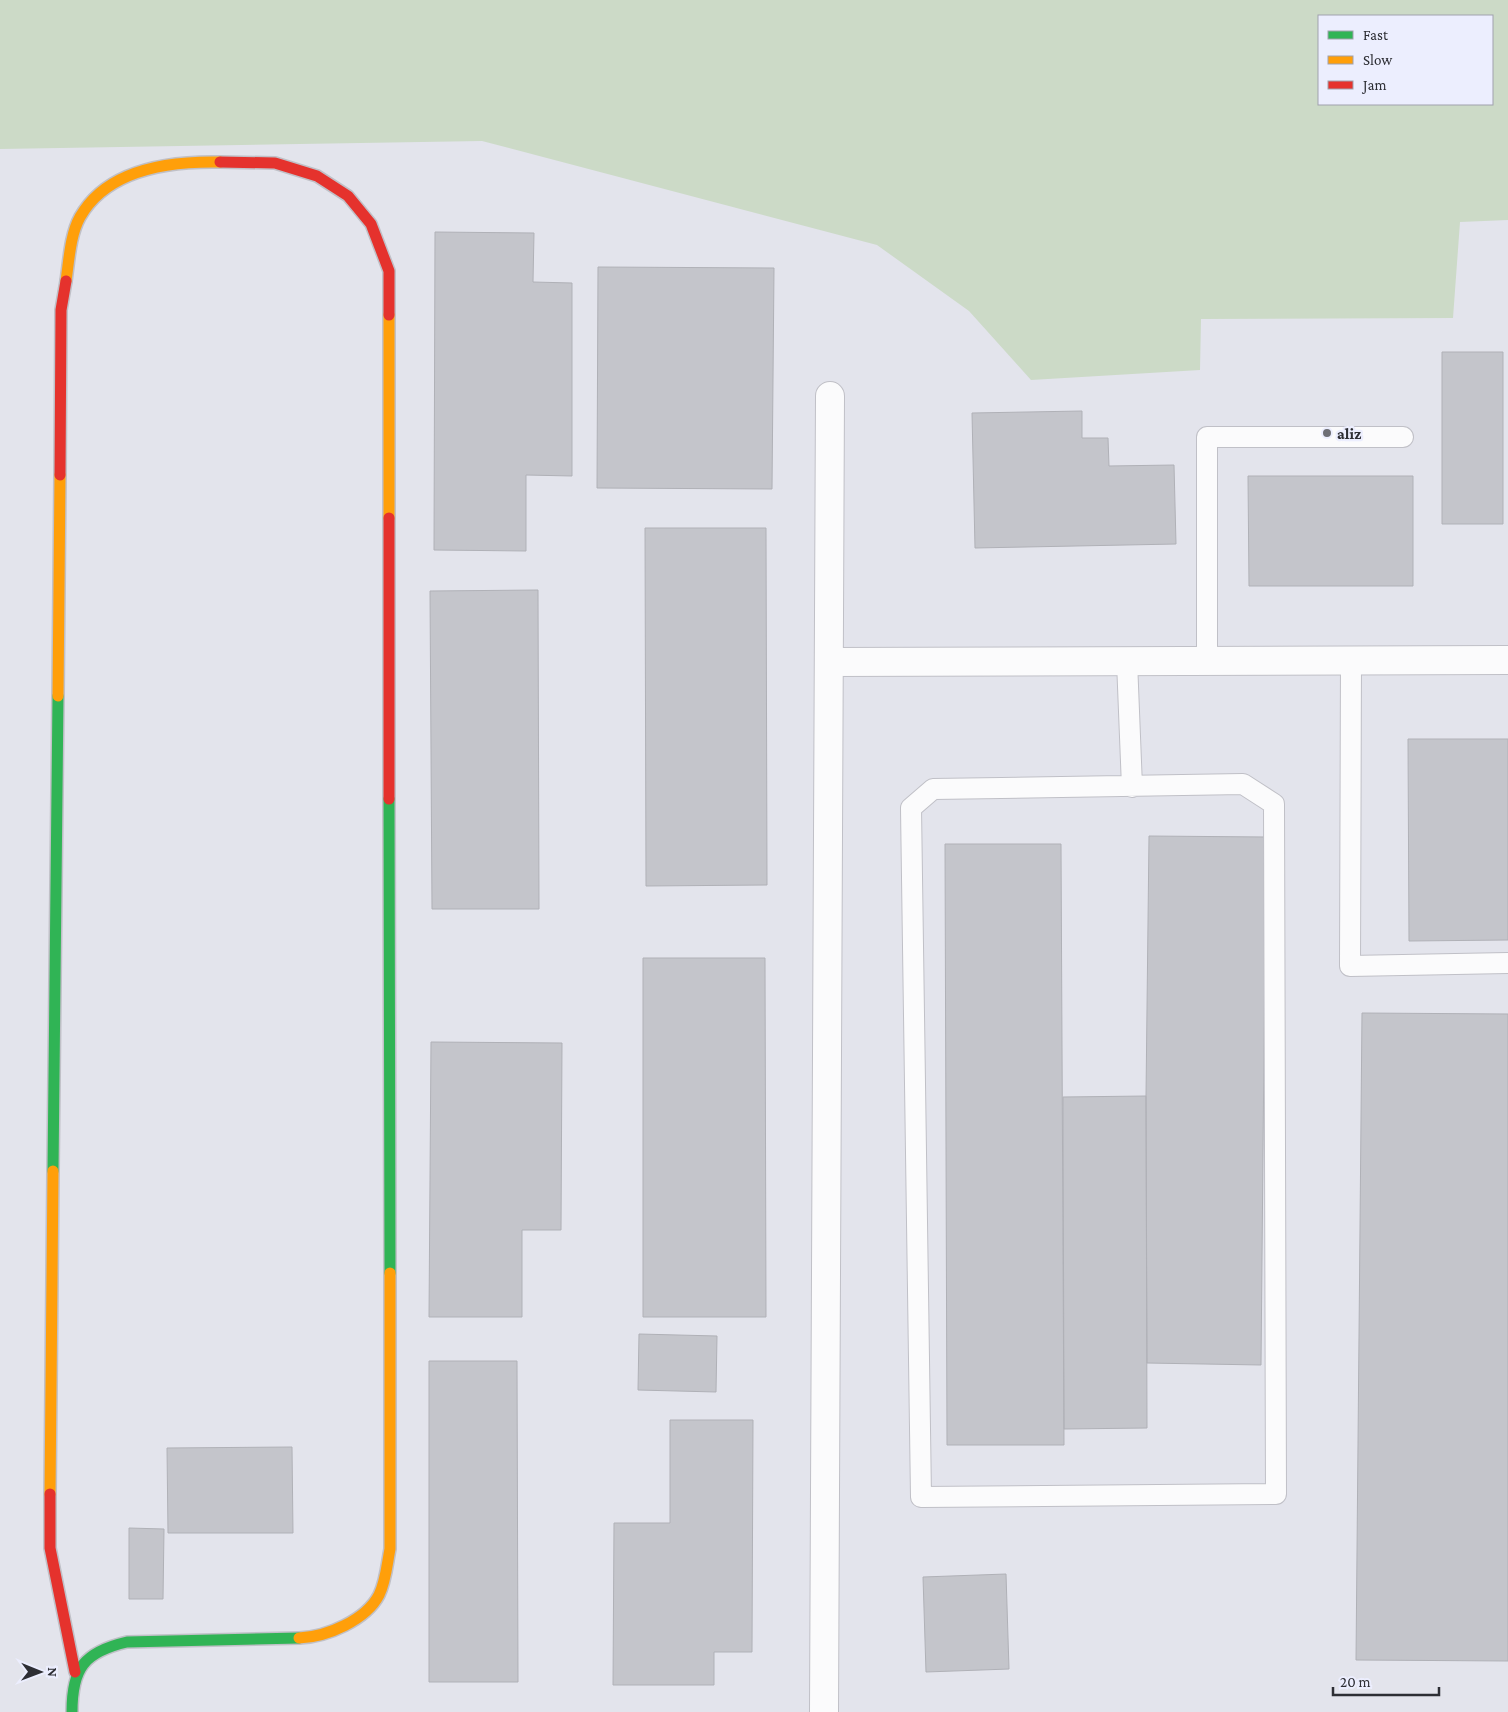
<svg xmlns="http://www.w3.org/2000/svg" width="1508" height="1712" font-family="'Crimson Pro',serif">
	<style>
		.green { fill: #ccdac7; fill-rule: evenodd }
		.building { fill: #c4c5cb; stroke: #b0b1b7 }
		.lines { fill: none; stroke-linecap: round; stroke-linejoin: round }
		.lane-casing { stroke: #c0c0c7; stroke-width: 22 }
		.street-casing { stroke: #c0c0c7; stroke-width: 30 }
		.fast-casing { stroke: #c0c0c7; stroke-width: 14 }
		.slow-casing { stroke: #c0c0c7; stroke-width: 14 }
		.jam-casing { stroke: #c0c0c7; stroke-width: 14 }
		.lane { stroke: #fbfbfc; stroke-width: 20 }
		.street { stroke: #fbfbfc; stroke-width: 28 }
		.fast { stroke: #30b455; stroke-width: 11 }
		.slow { stroke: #ff9f0a; stroke-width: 11 }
		.jam { stroke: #e5322d; stroke-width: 11 }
		.poi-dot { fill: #6d6e74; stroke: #eceefe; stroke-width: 2 }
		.labels { text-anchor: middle; stroke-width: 4.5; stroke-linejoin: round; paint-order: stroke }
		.poi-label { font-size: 16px; font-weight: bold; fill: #2d2e34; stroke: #eceefe; text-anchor: start }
	</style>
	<rect width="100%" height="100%" fill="#e3e4ec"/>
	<path class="green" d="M0,0H1508V220L1460,222L1453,318L1201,319L1200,370L1031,380L969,311L877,245L482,141L0,149ZM1319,16H1492V104H1319Z"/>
	<path class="building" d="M435,232L534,233L533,282L572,283V476L526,475V551L434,550Z
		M598,267L774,268L772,489L597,488Z
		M1442,352H1503V524H1442Z
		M1082,411V438H1108L1109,466L1174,465L1176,544L975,548L972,413Z
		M1248,476H1413V586H1249Z
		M645,528H766L767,885L646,886Z
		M538,590L539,909H432L430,591Z
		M1408,739H1508V940L1409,941Z
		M1149,836L1266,837L1261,1365L1147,1363L1146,1096Z
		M945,844H1061L1064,1445H947Z
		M643,958H765L766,1317H643Z
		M1362,1013L1508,1014V1661L1356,1660Z
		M431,1042L562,1043L561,1230H522V1317H429Z
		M1146,1096L1147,1428L1064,1429L1063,1097Z
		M639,1334L717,1336L716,1392L638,1390Z
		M429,1361H517L518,1682H429Z
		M670,1420H753L752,1652H714V1685H613L614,1523H670Z
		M292,1447L293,1533H168L167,1448Z
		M129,1528L164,1529L163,1599H129Z
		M1006,1574L1009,1669L926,1672L923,1577Z"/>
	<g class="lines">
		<defs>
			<path id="lane" d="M1351,660L1350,966L1508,963
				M1127,661L1132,787
				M1207,661V437H1403
				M1243,784L1274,804L1276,1494L921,1497L911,808L933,789Z"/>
			<path id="street" d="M829,662L1508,660
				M824,1712L830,396"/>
			<path id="fast" d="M389,799L390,1273
				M53,1171L58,696
				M72,1712C72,1668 84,1652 127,1642L299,1638"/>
			<path id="slow" d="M66,281C69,261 70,235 80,217C107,169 171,161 220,162
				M389,315V518
				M58,696L60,475
				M50,1494L53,1171
				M299,1638C327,1637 366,1620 379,1595C386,1581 387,1564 390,1549V1273"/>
			<path id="jam" d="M220,162L275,163L317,176L348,196L371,224L389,271V315
				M60,475L61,310L66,281
				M389,518V799
				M50,1494V1548L75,1672"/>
		</defs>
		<use href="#lane" class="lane-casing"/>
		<use href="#street" class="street-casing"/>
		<use href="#fast" class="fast-casing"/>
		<use href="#slow" class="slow-casing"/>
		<use href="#jam" class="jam-casing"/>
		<use href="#lane" class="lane"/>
		<use href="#street" class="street"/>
		<use href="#fast" class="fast"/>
		<use href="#slow" class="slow"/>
		<use href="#jam" class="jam"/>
	</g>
	<circle class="poi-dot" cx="1327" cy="433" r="5"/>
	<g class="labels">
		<g class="poi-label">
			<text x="1337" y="439">aliz</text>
		</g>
	</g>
	<rect x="1318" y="15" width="175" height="90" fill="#eceefe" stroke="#a0a1ad"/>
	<rect x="1328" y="31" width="25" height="8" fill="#30b455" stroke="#a0a1ad"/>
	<text x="1363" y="40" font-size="15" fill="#2d2e34">Fast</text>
	<rect x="1328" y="56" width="25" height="8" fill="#ff9f0a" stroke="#a0a1ad"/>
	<text x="1363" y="65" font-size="15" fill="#2d2e34">Slow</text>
	<rect x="1328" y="81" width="25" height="8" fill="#e5322d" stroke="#a0a1ad"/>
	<text x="1363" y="90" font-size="15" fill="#2d2e34">Jam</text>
	<g transform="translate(40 1672) rotate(91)" stroke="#eceefe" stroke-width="4" paint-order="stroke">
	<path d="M0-4L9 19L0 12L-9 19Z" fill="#2d2e34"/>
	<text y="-8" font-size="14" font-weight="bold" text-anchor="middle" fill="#2d2e34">N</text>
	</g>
	<path d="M1333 1687v8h106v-8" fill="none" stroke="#2d2e34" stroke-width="2.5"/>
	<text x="1340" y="1687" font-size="15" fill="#2d2e34" stroke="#eceefe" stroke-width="4" paint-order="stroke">20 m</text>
</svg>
